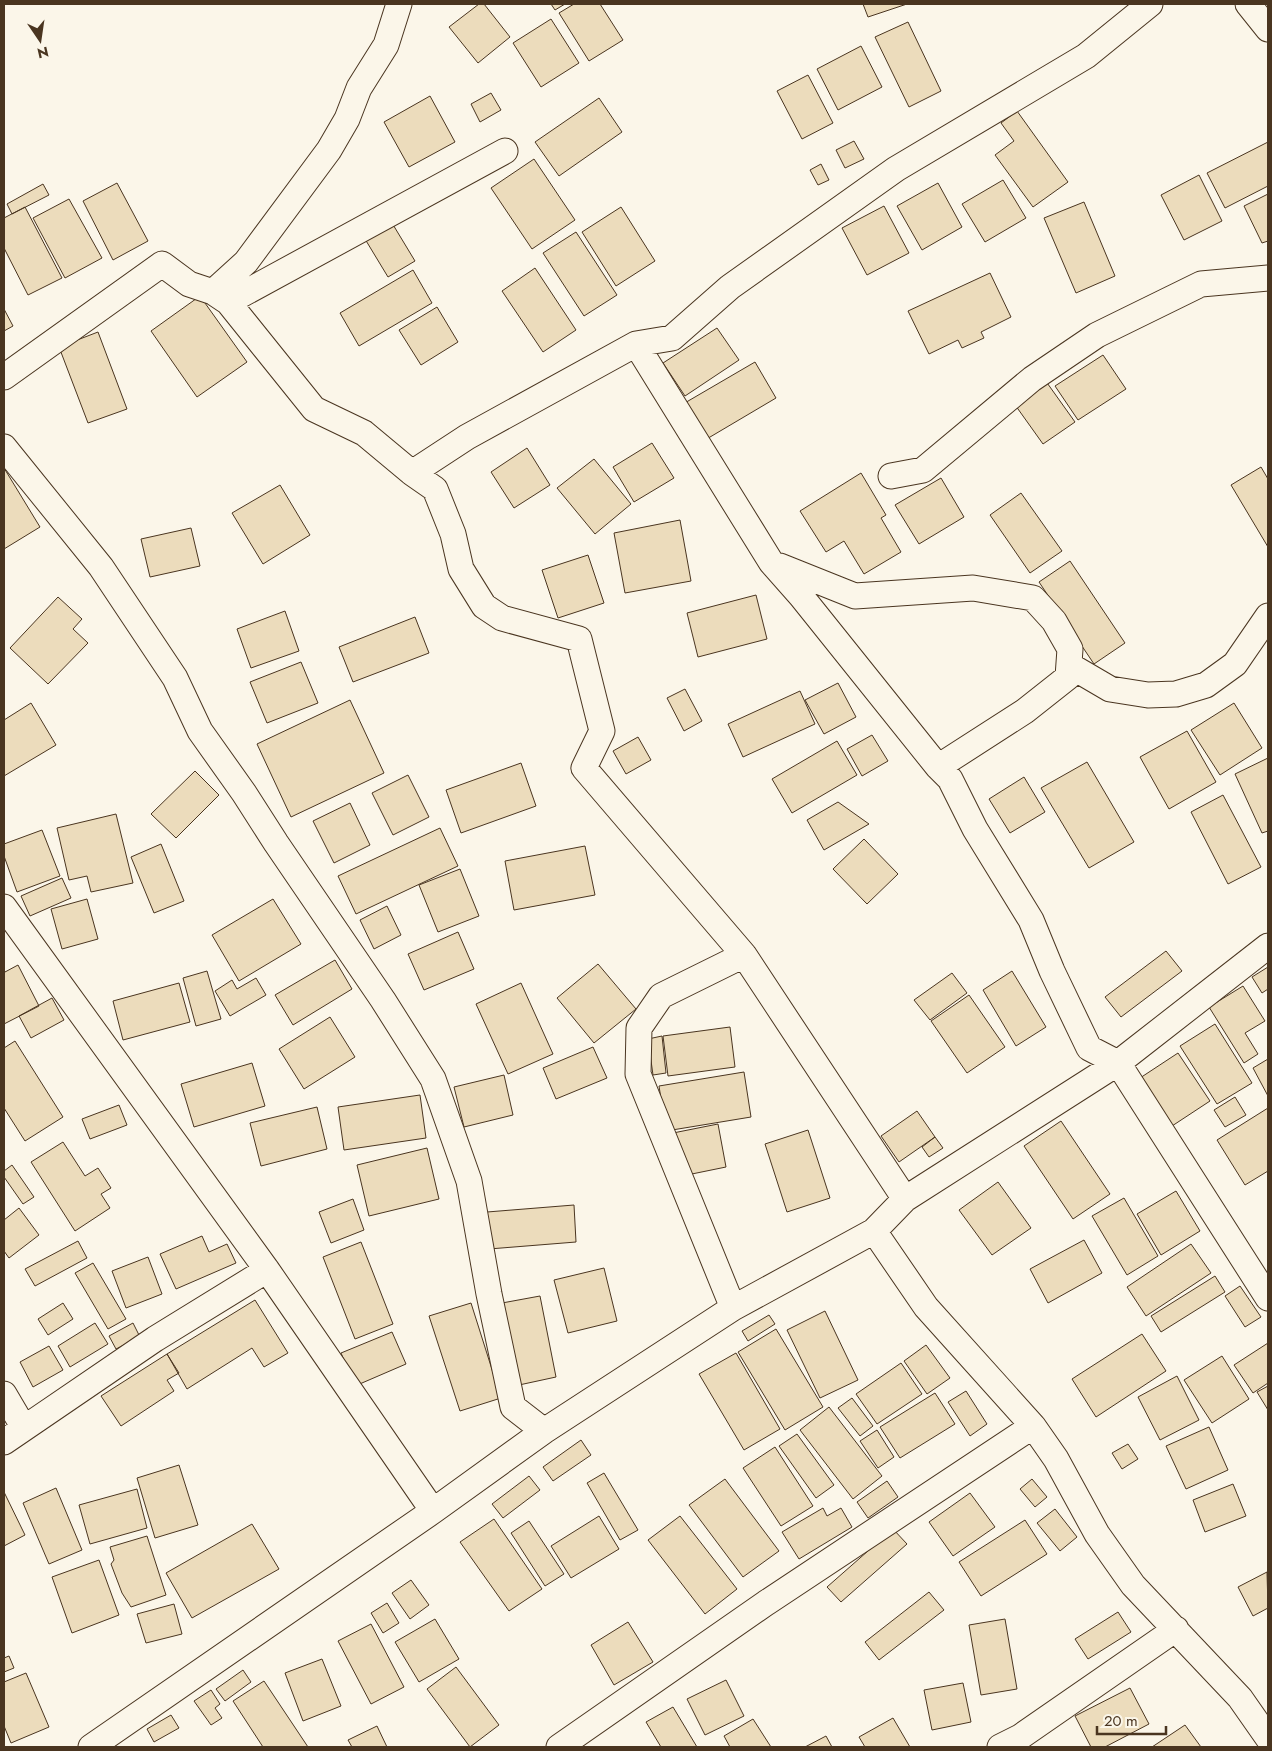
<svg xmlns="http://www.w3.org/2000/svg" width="1272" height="1751" font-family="Jost,sans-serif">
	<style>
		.building { fill: #ecdcbc; stroke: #4a3520 }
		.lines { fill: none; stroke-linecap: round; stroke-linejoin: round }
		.minor-casing { stroke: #4a3520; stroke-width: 27 }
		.minor { stroke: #fbf6e9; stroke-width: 25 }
	</style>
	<rect width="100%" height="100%" fill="#fbf6e9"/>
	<path class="building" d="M479,4H484L510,37L478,63L449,27Z
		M551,4H565L555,10Z
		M574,4H600L623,40L589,61L559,13Z
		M863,4H907L868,17Z
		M551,19L579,63L541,87L513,43Z
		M908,22L941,91L909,107L875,37Z
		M861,46L882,87L838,110L817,69Z
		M808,75L833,123L802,139L777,91Z
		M491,93L501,110L480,122L471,104Z
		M430,96L455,142L409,167L384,122Z
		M599,98L622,132L559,176L535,142Z
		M1017,111L1068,182L1033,207L995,155L1014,141L1001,123Z
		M854,141L864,159L845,168L836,150Z
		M1268,142V186L1225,208L1207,173Z
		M534,159L575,220L532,249L491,188Z
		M821,164L829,180L818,185L810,170Z
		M1199,175L1222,221L1184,240L1161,195Z
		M1003,180L1026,218L985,242L962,204Z
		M117,183L148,241L113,260L83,201Z
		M938,183L962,227L922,250L897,206Z
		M43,184L49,195L12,214L7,204Z
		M1268,194V241L1262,243L1244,206Z
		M69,199L102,258L65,278L33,218Z
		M1084,202L1115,276L1076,293L1044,218Z
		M884,206L909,253L867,275L842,228Z
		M25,207L62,278L28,295L4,248V218Z
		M621,207L655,261L616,286L582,232Z
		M392,223L415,261L388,277L365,239Z
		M576,232L617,295L584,316L543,253Z
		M535,268L576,330L543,352L502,291Z
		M413,270L432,303L359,346L340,313Z
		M990,273L1011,317L981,332L984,338L962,348L958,340L929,354L908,311Z
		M200,296L247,362L197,397L151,331Z
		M437,307L458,342L421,365L399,330Z
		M4,309L13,326L4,331Z
		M717,328L739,360L685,396L663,363Z
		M98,332L127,409L88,423L59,347Z
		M1103,355L1126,389L1078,420L1055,386Z
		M755,362L776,398L705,440L683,404Z
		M1045,380L1075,422L1043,444L1013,402Z
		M652,443L674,478L634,502L613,467Z
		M527,448L550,485L514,508L491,472Z
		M594,459L631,504L595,534L557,488Z
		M1261,467L1268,479V547L1231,485Z
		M4,468L40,527L4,549Z
		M861,473L886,515L881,518L901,552L864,574L844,541L826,552L800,511Z
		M941,478L964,517L919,544L895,505Z
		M280,485L310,535L263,564L232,513Z
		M1021,493L1062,551L1030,573L990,515Z
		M680,520L691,581L625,593L614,533Z
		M191,528L200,566L150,577L141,539Z
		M588,555L604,603L558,618L542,570Z
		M1070,561L1125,643L1094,664L1039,582Z
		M756,595L767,639L698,657L687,613Z
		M58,597L82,619L73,629L88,643L48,684L10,648Z
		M285,611L299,651L251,668L237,629Z
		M415,617L429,653L353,682L339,647Z
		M301,662L318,703L267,723L250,682Z
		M838,683L856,717L824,734L805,700Z
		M685,689L702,721L684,731L667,698Z
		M800,691L815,724L743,757L728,724Z
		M350,700L384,773L291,817L257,744Z
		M31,703L56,745L4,776V720Z
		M1234,703L1262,748L1220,775L1191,730Z
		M1187,731L1216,782L1169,809L1140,757Z
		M872,735L888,761L862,776L847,749Z
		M638,737L651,760L626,774L613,751Z
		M837,741L857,775L792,813L772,779Z
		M1268,758V831L1262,833L1235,774Z
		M1087,762L1134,842L1089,868L1041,788Z
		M521,763L536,806L461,833L446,790Z
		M195,771L219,795L176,838L151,814Z
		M408,775L429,817L393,835L372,793Z
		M1024,777L1045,812L1010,833L989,799Z
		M1223,795L1261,867L1228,884L1191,812Z
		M838,802L869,824L824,850L807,820Z
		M350,803L370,845L334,863L313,821Z
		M116,814L133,883L91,892L87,876L69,880L57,828Z
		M440,828L458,866L356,914L338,876Z
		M42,830L60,876L17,892L4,856V844Z
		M864,839L898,874L867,904L833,869Z
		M161,844L184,901L154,913L131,857Z
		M585,846L595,895L514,910L505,861Z
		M460,869L479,916L438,932L419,885Z
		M62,878L71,898L30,916L21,896Z
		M87,899L98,939L62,949L51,909Z
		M273,899L301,944L239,981L212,935Z
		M387,906L401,935L374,949L360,920Z
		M458,932L474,969L424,990L408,954Z
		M1166,951L1182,971L1121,1017L1105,997Z
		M335,960L352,989L293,1025L275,995Z
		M598,964L636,1009L594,1043L557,998Z
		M18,965L39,1006L4,1024V970L5,972Z
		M1268,967V989L1262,993L1252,977Z
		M207,971L221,1019L196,1026L183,978Z
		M1012,971L1046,1027L1016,1046L983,990Z
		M952,973L967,993L930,1020L914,1000Z
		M256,978L266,995L230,1016L215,991L232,980L237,989Z
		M179,983L190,1022L123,1040L113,1001Z
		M521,983L553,1054L508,1074L476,1004Z
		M1243,986L1265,1021L1245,1033L1258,1054L1244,1063L1209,1007Z
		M969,995L1005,1047L967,1073L931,1021Z
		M52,998L64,1020L31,1038L19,1016Z
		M330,1017L355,1057L304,1089L279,1049Z
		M1215,1024L1252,1083L1217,1104L1180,1046Z
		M730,1027L735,1067L668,1076L663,1036Z
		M662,1036L666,1073L653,1075L648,1039Z
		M15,1041L63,1117L25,1141L4,1108V1048Z
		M593,1047L607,1078L556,1099L543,1068Z
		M1178,1053L1210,1101L1172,1126L1140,1078Z
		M1268,1059V1096L1253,1068Z
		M252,1063L265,1106L194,1127L181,1084Z
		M744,1072L751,1117L666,1131L659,1086Z
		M504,1075L513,1115L464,1127L454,1087Z
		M420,1095L426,1138L344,1150L338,1107Z
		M1235,1097L1246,1115L1225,1127L1214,1110Z
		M119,1105L127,1125L90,1139L82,1119Z
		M317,1107L327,1149L261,1166L250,1123Z
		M1268,1108V1171L1245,1185L1217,1140Z
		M917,1111L935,1137L899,1162L881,1136Z
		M1061,1121L1110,1194L1073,1219L1024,1146Z
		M718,1124L726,1167L682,1176L673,1133Z
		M808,1130L830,1198L787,1212L765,1144Z
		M935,1137L943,1148L929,1157L922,1147Z
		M63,1142L85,1176L98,1168L111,1188L101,1194L110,1208L75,1231L31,1162Z
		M427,1148L439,1199L369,1216L357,1165Z
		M12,1165L34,1197L23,1204L4,1177V1171Z
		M998,1182L1031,1228L992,1255L959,1210Z
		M1176,1191L1200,1231L1161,1255L1137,1214Z
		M1124,1198L1158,1256L1127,1275L1092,1216Z
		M353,1199L364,1230L331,1243L319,1212Z
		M574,1205L576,1242L489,1249L487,1212Z
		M19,1208L39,1235L9,1258L4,1251V1220Z
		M202,1236L209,1252L227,1244L236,1263L176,1289L160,1254Z
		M1084,1240L1102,1273L1048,1303L1030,1269Z
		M78,1241L87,1258L35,1286L25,1269Z
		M361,1242L393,1324L355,1339L323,1257Z
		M1191,1244L1211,1273L1146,1316L1127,1287Z
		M148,1257L162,1294L126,1308L112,1271Z
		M93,1263L126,1319L108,1329L75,1273Z
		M604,1268L617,1321L568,1333L554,1280Z
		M1215,1276L1225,1292L1161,1332L1151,1316Z
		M1240,1286L1261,1317L1245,1327L1225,1296Z
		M540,1296L556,1377L519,1385L502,1303Z
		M255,1300L288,1353L264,1367L252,1348L187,1389L167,1354Z
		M63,1303L73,1319L48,1335L38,1319Z
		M471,1303L501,1398L460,1411L429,1316Z
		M825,1311L858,1380L820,1398L787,1330Z
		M769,1315L775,1324L748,1341L742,1331Z
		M95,1323L108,1344L70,1367L58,1346Z
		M133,1323L140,1337L116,1349L109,1336Z
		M776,1329L823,1407L785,1430L738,1352Z
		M392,1332L406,1364L355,1386L341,1353Z
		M1142,1334L1166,1371L1096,1417L1072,1379Z
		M1268,1343V1383L1253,1393L1234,1365Z
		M926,1345L950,1378L927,1394L904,1361Z
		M49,1346L63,1370L33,1387L20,1362Z
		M736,1353L780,1429L744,1450L699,1374Z
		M167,1354L179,1373L167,1380L174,1391L121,1426L101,1396Z
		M1222,1356L1249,1399L1212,1423L1184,1380Z
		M901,1363L922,1394L877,1424L856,1394Z
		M1177,1376L1199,1420L1160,1440L1138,1397Z
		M1268,1386V1410L1257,1392Z
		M966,1391L987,1424L970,1436L948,1402Z
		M935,1393L955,1424L900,1458L880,1427Z
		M852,1398L873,1426L860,1436L838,1408Z
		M829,1407L882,1476L853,1499L800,1430Z
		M1209,1427L1228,1470L1186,1489L1166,1446Z
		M877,1430L894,1457L878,1468L860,1441Z
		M797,1434L834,1485L816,1498L779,1446Z
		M581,1440L591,1455L553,1481L543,1467Z
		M1128,1444L1138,1459L1122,1469L1112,1453Z
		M775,1447L813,1506L781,1526L743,1468Z
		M179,1465L198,1525L155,1538L137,1478Z
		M604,1473L638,1530L620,1540L587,1483Z
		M529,1476L540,1490L503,1518L492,1504Z
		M725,1479L779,1551L743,1577L689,1505Z
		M1032,1479L1047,1497L1035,1507L1020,1489Z
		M887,1481L898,1497L868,1518L857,1502Z
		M1233,1484L1246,1516L1205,1532L1193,1500Z
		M56,1488L82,1550L49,1564L23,1503Z
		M137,1489L147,1528L90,1544L79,1505Z
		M4,1492L25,1535L4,1546Z
		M970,1493L995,1527L953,1556L929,1522Z
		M823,1508L827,1516L841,1508L852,1527L799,1559L782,1532Z
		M1055,1509L1077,1537L1060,1551L1037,1523Z
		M599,1516L619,1549L571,1578L551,1546Z
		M680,1516L737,1589L705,1614L648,1540Z
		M494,1519L542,1589L509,1611L460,1542Z
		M1025,1520L1047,1554L981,1596L959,1562Z
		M529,1521L564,1574L545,1586L511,1533Z
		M252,1524L279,1569L192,1618L166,1573Z
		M893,1529L907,1544L841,1602L827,1587Z
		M147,1536L166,1595L131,1607L122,1593L111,1564L114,1560L110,1547Z
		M99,1560L119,1615L72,1633L52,1577Z
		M1267,1572L1268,1608L1253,1616L1238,1587Z
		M411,1580L429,1605L410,1619L392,1593Z
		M929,1592L944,1610L879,1660L865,1642Z
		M387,1603L399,1623L383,1633L371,1613Z
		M174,1604L182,1634L146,1643L137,1614Z
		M1118,1612L1131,1632L1088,1659L1075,1639Z
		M435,1619L459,1659L419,1682L395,1642Z
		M1005,1619L1017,1689L981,1695L969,1625Z
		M628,1622L653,1662L614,1685L591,1645Z
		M371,1624L404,1687L371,1704L338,1641Z
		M9,1656L14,1668L4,1672V1658Z
		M322,1659L341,1706L303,1721L285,1673Z
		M456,1667L499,1725L470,1747L427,1689Z
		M243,1670L251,1682L225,1701L216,1689Z
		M26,1673L49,1727L11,1743L4,1726V1682Z
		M726,1680L744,1716L705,1735L687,1699Z
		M264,1681L308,1747H263L233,1701Z
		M963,1683L971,1722L932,1730L924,1690Z
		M1130,1688L1149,1724L1105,1747H1091L1075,1716Z
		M211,1690L220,1704L215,1708L222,1718L211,1725L194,1701Z
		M673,1707L697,1747H661L646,1722Z
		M171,1715L179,1728L154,1742L147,1729Z
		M893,1718L910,1747H865L859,1737Z
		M753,1719L771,1747H730L724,1736Z
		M1185,1725L1201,1747H1152Z
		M377,1726L387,1747H352L348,1740Z
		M826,1736L832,1747H805Z"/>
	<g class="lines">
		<defs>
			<path id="minor" d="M1248,4L1268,29
				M213,292L246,262L329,150L347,119L359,88L386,45L399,4
				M228,302L505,151
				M636,344L771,562L801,596L938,767L950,779L975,829L1031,920L1052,971L1089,1048L1118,1063L1268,1298
				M4,377L162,264L189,284L213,292L228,302L314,409L364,433L412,473L467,437L636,344L672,338L730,287L896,169L1086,56L1150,4
				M4,447L101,567L175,678L200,731L244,793L276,843L383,1000L433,1079L469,1181L489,1294L513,1407L544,1431
				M412,473L435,489L453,534L461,569L484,606L502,618L579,639L602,731L584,768L744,955L661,996L639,1028L638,1074L733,1308
				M891,476L923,470L1032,379L1097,335L1201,284L1268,278
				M780,566L855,596L973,588L1033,598L1054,621L1070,649L1068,677L1025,711L938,767
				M1069,665L1110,689L1148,695L1176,694L1206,685L1235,664L1268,616
				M4,907L267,1270L433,1511
				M744,955L905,1199
				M874,1231L926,1307L1033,1426L1056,1459L1097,1534L1133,1585L1240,1698L1268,1738
				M4,1394L24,1428
				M4,1442L155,1339L267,1270
				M91,1747L433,1511L544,1431L733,1308L874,1231L905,1199L1118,1063L1268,946
				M559,1747L766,1603L1033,1426
				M1000,1747L1020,1737L1176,1629"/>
		</defs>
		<use href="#minor" class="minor-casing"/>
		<use href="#minor" class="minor"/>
	</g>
	<rect width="1272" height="1751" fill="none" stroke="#4a3520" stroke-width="10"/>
	<g transform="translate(40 40) rotate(167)" stroke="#fbf6e9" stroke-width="4" paint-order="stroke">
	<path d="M0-4L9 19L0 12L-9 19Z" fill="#4a3520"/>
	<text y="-8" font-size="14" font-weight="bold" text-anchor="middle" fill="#4a3520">N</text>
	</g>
	<path d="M1097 1726v8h69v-8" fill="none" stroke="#4a3520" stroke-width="2.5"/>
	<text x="1104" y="1726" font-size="15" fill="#4a3520" stroke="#fbf6e9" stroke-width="4" paint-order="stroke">20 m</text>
</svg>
